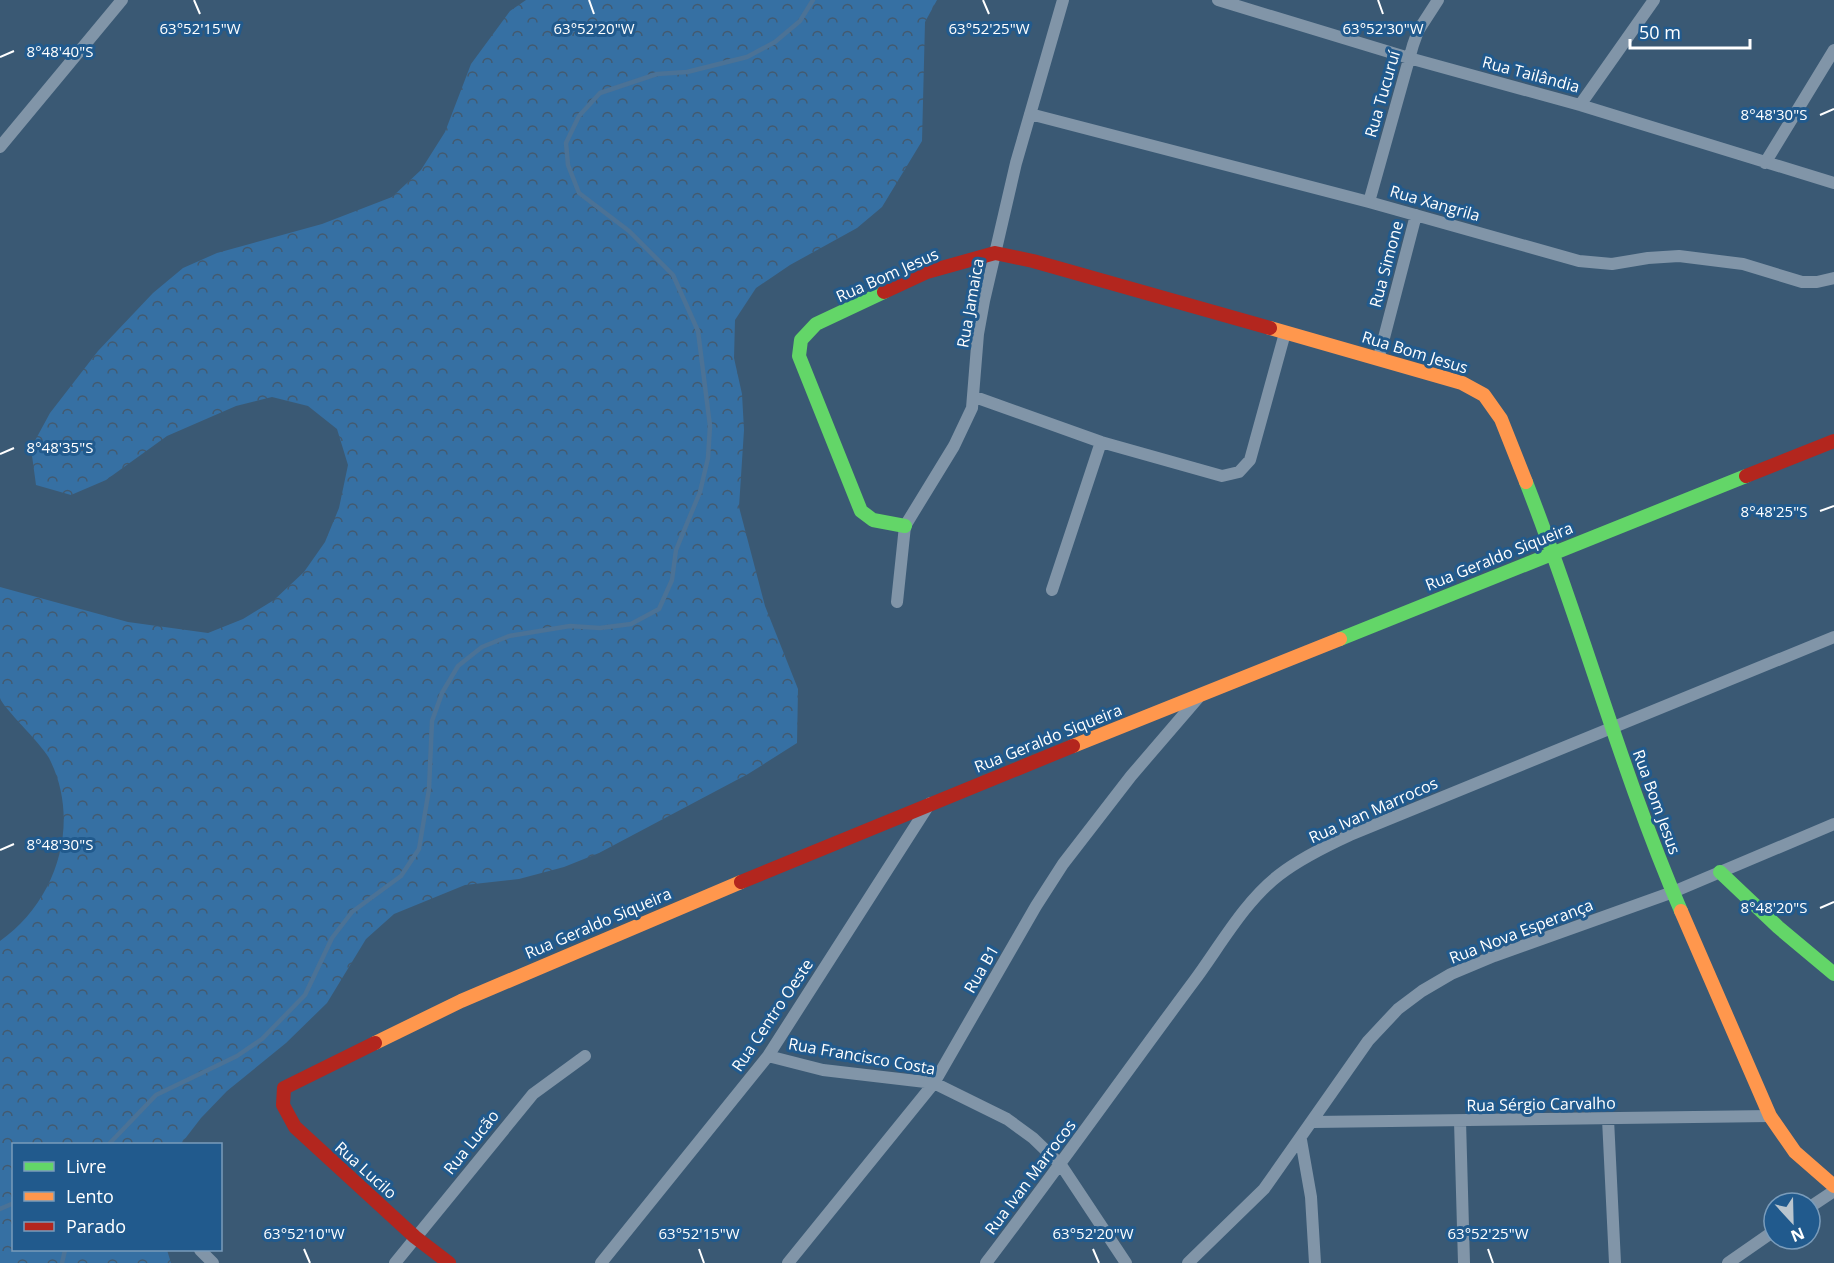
<svg xmlns="http://www.w3.org/2000/svg" width="1834" height="1263" font-family="'Open Sans',sans-serif">
	<style>
		.forest { fill: url(#forest-crowns) }
		.lines { fill: none; stroke-linecap: round; stroke-linejoin: round }
		.stream { stroke: #4b7296; stroke-width: 4.5 }
		.street { stroke: #8195a8; stroke-width: 12 }
		.fast { stroke: #63d668; stroke-width: 14 }
		.slow { stroke: #ff974d; stroke-width: 14 }
		.jam { stroke: #b3261e; stroke-width: 14 }
		.ticks { fill: none; stroke: #fff; stroke-width: 2 }
		.labels { text-anchor: middle; stroke-width: 6; stroke-linejoin: round; paint-order: stroke }
		.street-label { font-size: 16px; fill: #fff; stroke: #215a8d }
		.ticks-label { font-size: 15px; text-anchor: middle; fill: #fff; stroke: #215a8d; stroke-width: 6; stroke-linejoin: round; paint-order: stroke }
	</style>
	<defs>
		<pattern id="forest-crowns" width="20" height="18" patternUnits="userSpaceOnUse" patternTransform="scale(1.5)"><rect width="20" height="18" fill="#3670a3"/><path d="M2 6a3 3 0 1 1 6 0M12 15a3 3 0 1 1 6 0" fill="none" stroke="#435a6f"/></pattern>
	</defs>
	<rect width="100%" height="100%" fill="#3a5974"/>
	<path class="forest" d="M526,0H937L925,22L922,141L882,207L857,228L790,265L756,288L735,320L734,358L742,394L744,430L739,507L765,606L798,689L797,743L748,774L599,853L564,867L519,879L465,885L394,914L366,939L327,1003L286,1043L227,1091L201,1118L181,1144H14V1250H167L171,1263H0V941C57,901 82,822 49,758C40,742 3,708 0,698C0,690 0,678 0,670C0,642 0,615 0,587L128,622L208,633L243,619L274,600L304,572L325,542L339,508L348,465L337,429L308,406L272,397L236,406L167,436L106,480L71,495L36,485L31,448L50,413L98,351L153,293L183,268L217,253L322,224L392,197L421,170L445,132L471,64L510,11Z"/>
	<g class="lines">
		<path class="stream" d="M109,1144L156,1095L237,1056L262,1039L305,995L332,938L352,912L401,876L419,849L429,789L432,721L442,693L458,666L482,647L509,636L570,626L600,628L631,624L659,609L672,580L676,550L700,492L708,458L710,426L698,331L673,275L629,231L579,193L568,165L566,143L579,116L600,93L657,74L687,72L747,57L775,42L800,21L813,0
			M0,1209L14,1203
			M62,1263L65,1250"/>
		<path class="street" d="M1218,0L1409,58L1580,105L1834,183
			M1580,105L1654,0
			M1030,114L1369,202L1579,261L1612,264L1648,258L1679,256L1743,264L1802,282H1817L1834,278
			M0,147L122,0
			M1765,163L1834,50
			M1369,202L1413,45L1418,31L1438,0
			M1379,357L1416,215
			M975,397L1101,442L1222,476L1239,472L1250,460L1285,333
			M1052,590L1101,442
			M897,602L905,526L954,446L972,408L978,334L984,301L1016,163L1063,0
			M768,1056L823,1070L934,1083L1007,1119L1033,1138L1061,1165L1126,1263
			M1608,1119L1615,1263
			M1460,1121L1464,1263
			M1313,1122L1770,1116
			M1301,1140L1311,1197L1315,1263
			M1810,1207L1834,1191
			M200,1250L213,1263
			M395,1263L533,1094L585,1056
			M601,1263L768,1056L930,803
			M788,1263L934,1083L1036,906L1063,864L1131,776L1198,698
			M986,1263C1057,1170 1124,1075 1194,981C1220,946 1244,902 1279,875C1301,858 1326,846 1350,835L1834,637
			M1188,1263L1264,1189L1368,1041L1398,1009L1422,991L1451,974L1494,956L1673,892L1834,824
			M1728,1263L1774,1231"/>
		<path class="fast" d="M884,292L816,324L801,340L799,356L861,511L873,520L905,526
			M1526,482C1582,624 1621,772 1681,911
			M1340,639L1746,476
			M1720,872L1778,927L1834,974"/>
		<path class="slow" d="M1270,328L1462,383L1484,395L1501,419L1526,482
			M1073,746L1340,639
			M1681,911L1770,1116L1795,1152L1834,1186
			M375,1043L461,1001L741,882"/>
		<path class="jam" d="M884,292L927,272L995,253L1033,261L1270,328
			M1746,476L1834,441
			M741,882L1073,746
			M375,1043L284,1088L283,1105L295,1127L415,1237L449,1263"/>
	</g>
	<path class="ticks" d="M194,0L200,14M589,0L594,14M983,0L989,14M1378,0L1383,14M0,57L14,51M1820,115L1834,109M0,454L14,448M1820,511L1834,506M0,850L14,844M1820,908L1834,902M304,1249L310,1263M699,1249L704,1263M1093,1249L1099,1263M1488,1249L1493,1263"/>
	<g class="labels">
		<g class="street-label">
			<text transform="translate(1531 74) rotate(15)" y="6">Rua Tailândia</text>
			<text transform="translate(1382 94) rotate(-74)" y="6">Rua Tucuruí</text>
			<text transform="translate(1435 203) rotate(16)" y="6">Rua Xangrila</text>
			<text transform="translate(1386 264) rotate(-75)" y="6">Rua Simone</text>
			<text transform="translate(887 275) rotate(-24)" y="6">Rua Bom Jesus</text>
			<text transform="translate(970 303) rotate(-80)" y="6">Rua Jamaica</text>
			<text transform="translate(1415 352) rotate(17)" y="6">Rua Bom Jesus</text>
			<text transform="translate(1499 556) rotate(-22)" y="6">Rua Geraldo Siqueira</text>
			<text transform="translate(1048 738) rotate(-22)" y="6">Rua Geraldo Siqueira</text>
			<text transform="translate(1657 802) rotate(70)" y="6">Rua Bom Jesus</text>
			<text transform="translate(1373 810) rotate(-24)" y="6">Rua Ivan Marrocos</text>
			<text transform="translate(598 923) rotate(-23)" y="6">Rua Geraldo Siqueira</text>
			<text transform="translate(1521 931) rotate(-21)" y="6">Rua Nova Esperança</text>
			<text transform="translate(981 969) rotate(-60)" y="6">Rua B1</text>
			<text transform="translate(772 1015) rotate(-56)" y="6">Rua Centro Oeste</text>
			<text transform="translate(862 1056) rotate(10)" y="6">Rua Francisco Costa</text>
			<text transform="translate(1541 1104) rotate(-1)" y="6">Rua Sérgio Carvalho</text>
			<text transform="translate(471 1142) rotate(-51)" y="6">Rua Lucão</text>
			<text transform="translate(366 1170) rotate(42)" y="6">Rua Lucilo</text>
			<text transform="translate(1030 1177) rotate(-53)" y="6">Rua Ivan Marrocos</text>
		</g>
	</g>
	<g class="ticks-label">
		<text x="200" y="34">63°52'15"W</text>
		<text x="594" y="34">63°52'20"W</text>
		<text x="1383" y="34">63°52'30"W</text>
		<text x="989" y="34">63°52'25"W</text>
		<text x="60" y="57">8°48'40"S</text>
		<text x="1774" y="120">8°48'30"S</text>
		<text x="60" y="453">8°48'35"S</text>
		<text x="1774" y="517">8°48'25"S</text>
		<text x="60" y="850">8°48'30"S</text>
		<text x="1774" y="913">8°48'20"S</text>
		<text x="304" y="1239">63°52'10"W</text>
		<text x="699" y="1239">63°52'15"W</text>
		<text x="1093" y="1239">63°52'20"W</text>
		<text x="1488" y="1239">63°52'25"W</text>
	</g>
	<rect x="12" y="1143" width="210" height="108" fill="#215a8d" stroke="#7a9cbb" stroke-width="1.5"/>
	<rect x="24" y="1162" width="30" height="9" fill="#63d668" stroke="#7a9cbb" stroke-width="1.5"/>
	<text x="66" y="1173" font-size="18" fill="#ffffff">Livre</text>
	<rect x="24" y="1192" width="30" height="9" fill="#ff974d" stroke="#7a9cbb" stroke-width="1.5"/>
	<text x="66" y="1203" font-size="18" fill="#ffffff">Lento</text>
	<rect x="24" y="1222" width="30" height="9" fill="#b3261e" stroke="#7a9cbb" stroke-width="1.5"/>
	<text x="66" y="1233" font-size="18" fill="#ffffff">Parado</text>
	<g transform="translate(1792 1221) rotate(158)"><circle r="28" fill="#215a8d" stroke="#7a9cbb" stroke-width="1.5"/>
	<path d="M0-4.5L10 22L0 15L-10 22Z" fill="#bac5ce"/>
	<text y="-9" font-size="16" font-weight="bold" text-anchor="middle" fill="#ffffff">N</text>
	</g>
	<path d="M1630 39v9h120v-9" fill="none" stroke="#ffffff" stroke-width="3"/>
	<text x="1639" y="39" font-size="18" fill="#ffffff" stroke="#215a8d" stroke-width="4.5" paint-order="stroke">50 m</text>
</svg>
